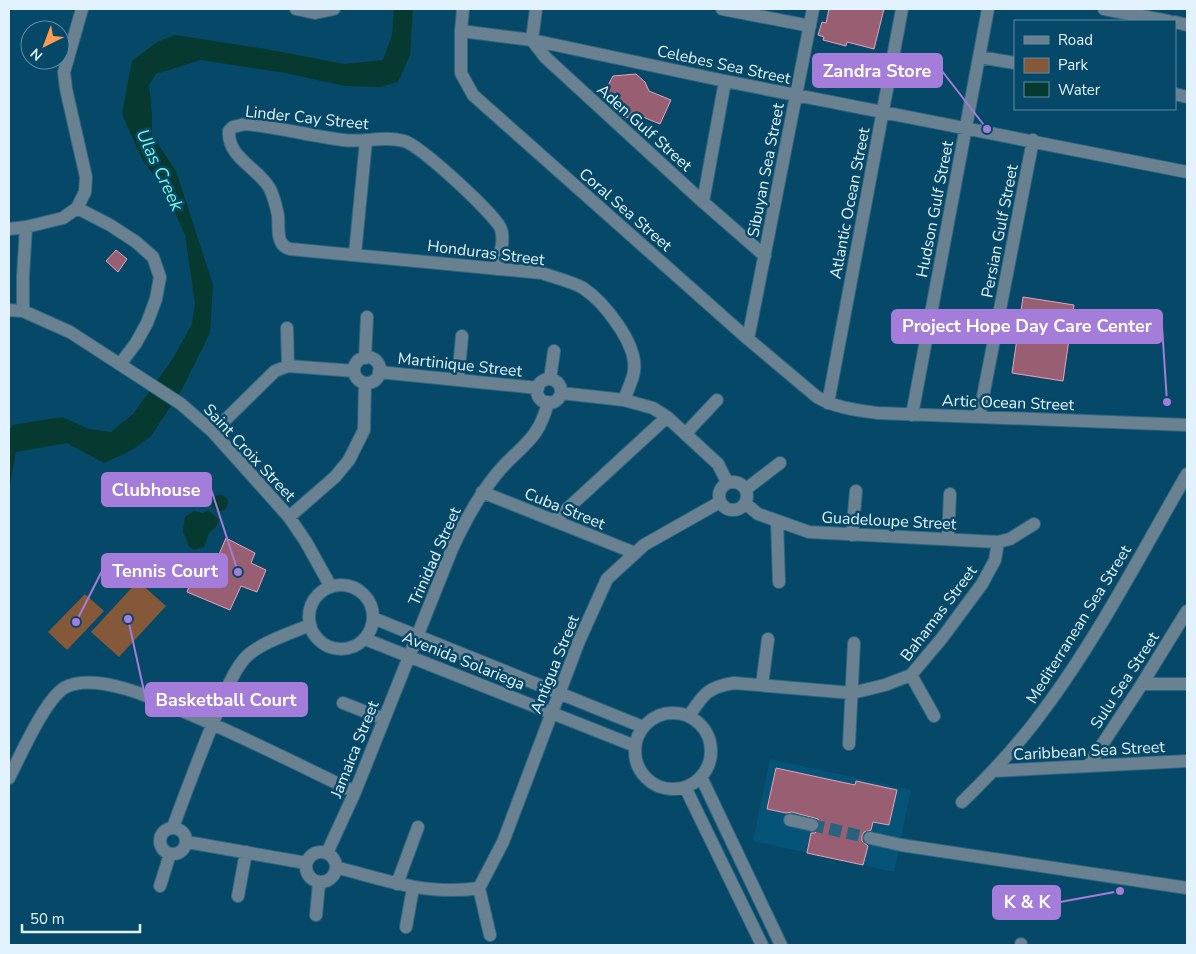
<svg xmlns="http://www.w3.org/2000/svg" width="1196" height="954" font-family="'Nunito Sans',sans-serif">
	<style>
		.built { fill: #055377 }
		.green { fill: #845838 }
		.water { fill: #063a31 }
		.building { fill: #985f73; stroke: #e3a4ba }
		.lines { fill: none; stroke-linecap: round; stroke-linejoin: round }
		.minor-tunnel { stroke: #27627e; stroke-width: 12; stroke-dasharray: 12 6; stroke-linecap: butt }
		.minor-casing { stroke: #2e6782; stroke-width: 14 }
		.minor { stroke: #698190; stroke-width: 12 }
		.labels { text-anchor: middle; stroke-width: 5; stroke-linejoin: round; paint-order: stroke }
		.street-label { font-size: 16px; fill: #e2f3ff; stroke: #064867 }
		.water-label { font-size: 18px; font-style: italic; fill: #7cfbde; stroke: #064867 }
		.leader { fill: none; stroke: #a47cd9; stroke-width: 2 }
		.callout-dot { fill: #a47cd9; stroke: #064867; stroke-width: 2 }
		.callout { fill: #a47cd9; stroke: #a47cd9; stroke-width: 2 }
		.callout-label { font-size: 18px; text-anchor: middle; font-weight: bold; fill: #fff }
	</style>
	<rect width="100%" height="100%" fill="#064867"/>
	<path class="built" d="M770,759L911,790L894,872L753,841Z"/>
	<path class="green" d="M138,581L166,606L119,657L91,632Z
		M85,594L104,611L67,650L48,632Z"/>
	<path class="water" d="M394,9H413L410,55L398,82L381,87L345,86L285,73L201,60L156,74L149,85L152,114V135L176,171L213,285L210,333L181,391L151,436L132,450L104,463L67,443L16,452L9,491V430L13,425L62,417L89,429L111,432L133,414L172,360L192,324L195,303L185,235L166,192L142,159L122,114L132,61L157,42L175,35L266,49L344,64L383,60L392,35Z
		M212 503a8 8 0 1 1 16 0a8 8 0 1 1-16 0Z
		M208,510L219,520L216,527L209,533L204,547L195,550L189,547L183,531L185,517L194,511L203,513Z"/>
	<path class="building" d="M829,9H884L874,49L847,42L846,46L823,40L824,37L818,35L822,22L826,23Z
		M636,74L645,82L649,91L671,100L660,124L638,115L624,118L605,91L613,76Z
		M116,250L127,259L118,272L106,261Z
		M1023,297L1074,305L1063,381L1012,373Z
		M226,538L255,553L251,563L266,570L257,592L241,586L230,610L187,592L194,574L208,580Z
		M776,768L855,785L856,781L897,790L889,825L873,822L871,830L864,832L862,836V841L868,846L863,865L807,853L811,833H815L820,827L818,819L792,812L786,813L767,809Z"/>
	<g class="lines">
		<path class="minor-tunnel" d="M812,825L870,838"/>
		<defs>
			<path id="minor" d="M296,9L315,13L334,9
				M463,9L461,31V73L473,95L748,339L817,397C836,408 856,410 878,413L1187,425
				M536,9L532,40L545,57L703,202L765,256
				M722,9L810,26
				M1104,9L1168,21
				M1175,22L1187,25
				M461,31L532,40L725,81L1187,172
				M979,57L1015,63
				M1175,94L1187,97
				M703,202L725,81
				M77,208L110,225L136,242L153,257L160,277L156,299L147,323L136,343L121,363
				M9,229L26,227L63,218L77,208L85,192L86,177L66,89L64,72L82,9
				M355,254L366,141
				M497,269C499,257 506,238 500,227C492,212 420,145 404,141C385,135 364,143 343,140C310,136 278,127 245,124L233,127L229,131C227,158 259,168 270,189C274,197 276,206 278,215C279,224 277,235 281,242C283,246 286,248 290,249L542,273C555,278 571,281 583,288C603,301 638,344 634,371C633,380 627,391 624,400
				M9,310L23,311L70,332L181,404L213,432L289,517L306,542L331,587
				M23,311V276L26,227
				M287,328L288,366
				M748,339L813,9
				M354 370a13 13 0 1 1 26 0a13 13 0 1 1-26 0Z
				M365,358L367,317
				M379,372L538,388
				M550,379L554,351
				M537 391a12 12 0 1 1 24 0a12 12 0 1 1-24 0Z
				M458,380L462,336
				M561,393L624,400L653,408L667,417L718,464L727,482
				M828,403L902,9
				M912,415L988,9
				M979,417L1033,140
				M213,432L275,371L288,366L354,371
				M686,433L717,400
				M719 496a14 14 0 1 1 28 0a14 14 0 1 1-28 0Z
				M746,489L780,463
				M482,492L635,553
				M745,503L758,514L809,532L998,542L1010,539L1034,524
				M289,517L335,477L349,460L364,430L365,383
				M554,521L667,417
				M777,521L779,582
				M852,535L856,491
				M948,539L950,494
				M309 617a32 32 0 1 1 64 0a32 32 0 1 1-64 0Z
				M373,618L643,727
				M365,639L635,746
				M911,675L934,716
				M1142,684H1187
				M762,685L768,639
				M343,703L384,719
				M635 751a38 38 0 1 1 76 0a38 38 0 1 1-76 0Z
				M689,716C703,695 707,687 734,683L852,693L885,685L911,675L942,638L982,584L995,560L998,542
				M849,744L854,643
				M1088,766L1142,684L1187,611
				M993,771L1187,761
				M701,777L781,945
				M9,778C20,756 45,700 64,688C75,682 86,682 97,683C128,686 159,701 187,713C244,737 299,765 355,792
				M685,787L762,945
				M962,802C991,774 1019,744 1043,711C1097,639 1142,552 1187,474
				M790,820L812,825
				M173,827C187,789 202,750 217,713C225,694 232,673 245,658C259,643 291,633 310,625
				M160 841a13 13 0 1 1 26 0a13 13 0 1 1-26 0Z
				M870,838L901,845L1187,888
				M187,842L306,863
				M306 867a15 15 0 1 1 30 0a15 15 0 1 1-30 0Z
				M327,853L355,792L452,549C464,523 477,498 495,476C518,446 538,444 548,402
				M336,867C383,880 429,896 479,888
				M397,884L418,827
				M160,886L170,854
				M479,888L503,842L579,641L607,579L644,545L720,502
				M479,888L490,935
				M238,896L246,852
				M316,915L319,883
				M406,927L413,888
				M1021,944V945"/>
		</defs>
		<use href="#minor" class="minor-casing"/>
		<use href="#minor" class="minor"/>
	</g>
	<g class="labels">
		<g class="street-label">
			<text transform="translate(724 64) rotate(12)" y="6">Celebes Sea Street</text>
			<text transform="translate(307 117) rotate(6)" y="6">Linder Cay Street</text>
			<text transform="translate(645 127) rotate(42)" y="6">Aden Gulf Street</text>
			<text transform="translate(765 170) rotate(-79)" y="6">Sibuyan Sea Street</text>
			<text transform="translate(849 203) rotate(-79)" y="6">Atlantic Ocean Street</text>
			<text transform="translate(626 209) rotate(41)" y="6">Coral Sea Street</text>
			<text transform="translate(934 209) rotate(-79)" y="6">Hudson Gulf Street</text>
			<text transform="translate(999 231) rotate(-79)" y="6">Persian Gulf Street</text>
			<text transform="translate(486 252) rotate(7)" y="6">Honduras Street</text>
			<text transform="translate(460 364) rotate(6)" y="6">Martinique Street</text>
			<text transform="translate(1008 402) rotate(2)" y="6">Artic Ocean Street</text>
			<text transform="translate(250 452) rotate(47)" y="6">Saint Croix Street</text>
			<text transform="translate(565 508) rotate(22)" y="6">Cuba Street</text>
			<text transform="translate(889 520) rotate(3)" y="6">Guadeloupe Street</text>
			<text transform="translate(434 556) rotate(-66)" y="6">Trinidad Street</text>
			<text transform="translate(938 613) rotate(-53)" y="6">Bahamas Street</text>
			<text transform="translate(1078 624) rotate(-58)" y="6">Mediterranean Sea Street</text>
			<text transform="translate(464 660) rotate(22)" y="6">Avenida Solariega</text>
			<text transform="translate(554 664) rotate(-68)" y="6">Antigua Street</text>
			<text transform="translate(1124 680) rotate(-57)" y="6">Sulu Sea Street</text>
			<text transform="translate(354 749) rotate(-68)" y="6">Jamaica Street</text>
			<text transform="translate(1089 750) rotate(-3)" y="6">Caribbean Sea Street</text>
		</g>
		<g class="water-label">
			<text transform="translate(160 170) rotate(65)" y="6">Ulas Creek</text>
		</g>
	</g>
	<path class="leader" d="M987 129L942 71M1167 402L1162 326M238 572L211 489M76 622L102 571M128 619L146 700M1120 891L1060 902"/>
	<g class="callout-dot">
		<circle cx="987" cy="129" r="5"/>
		<circle cx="1167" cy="402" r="5"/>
		<circle cx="238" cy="572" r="5"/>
		<circle cx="76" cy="622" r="5"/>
		<circle cx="128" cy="619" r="5"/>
		<circle cx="1120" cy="891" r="5"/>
	</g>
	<g class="callout">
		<rect x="813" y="54" width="129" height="33" rx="5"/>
		<rect x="892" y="310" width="270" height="33" rx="5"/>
		<rect x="102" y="473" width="109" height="33" rx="5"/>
		<rect x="102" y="554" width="125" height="33" rx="5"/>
		<rect x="146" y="683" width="161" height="33" rx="5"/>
		<rect x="993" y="886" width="67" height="33" rx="5"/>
	</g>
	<g class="callout-label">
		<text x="877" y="77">Zandra Store</text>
		<text x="1027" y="332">Project Hope Day Care Center</text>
		<text x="156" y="496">Clubhouse</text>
		<text x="165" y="577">Tennis Court</text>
		<text x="226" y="706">Basketball Court</text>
		<text x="1027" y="908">K &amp; K</text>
	</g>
	<rect width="1196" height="954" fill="none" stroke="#e2f3ff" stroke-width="20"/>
	<rect x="1014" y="20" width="162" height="90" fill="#064867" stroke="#5e8ca4"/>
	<rect x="1024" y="36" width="25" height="8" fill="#698190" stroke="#5e8ca4"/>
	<text x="1058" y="45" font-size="15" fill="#e2f3ff">Road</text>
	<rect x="1024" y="58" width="25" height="15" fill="#845838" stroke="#5e8ca4"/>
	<text x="1058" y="70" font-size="15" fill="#e2f3ff">Park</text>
	<rect x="1024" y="82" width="25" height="15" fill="#063a31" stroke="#5e8ca4"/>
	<text x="1058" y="95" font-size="15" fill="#e2f3ff">Water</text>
	<g transform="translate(45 45) rotate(222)"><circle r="24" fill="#064867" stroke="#5e8ca4"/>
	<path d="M0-4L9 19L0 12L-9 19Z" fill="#fc9d53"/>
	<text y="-8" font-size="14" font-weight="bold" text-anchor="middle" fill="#e2f3ff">N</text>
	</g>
	<path d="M22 924v8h118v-8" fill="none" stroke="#e2f3ff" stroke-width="2.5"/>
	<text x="30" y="924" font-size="15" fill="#e2f3ff" stroke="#064867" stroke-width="4" paint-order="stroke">50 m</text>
</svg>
